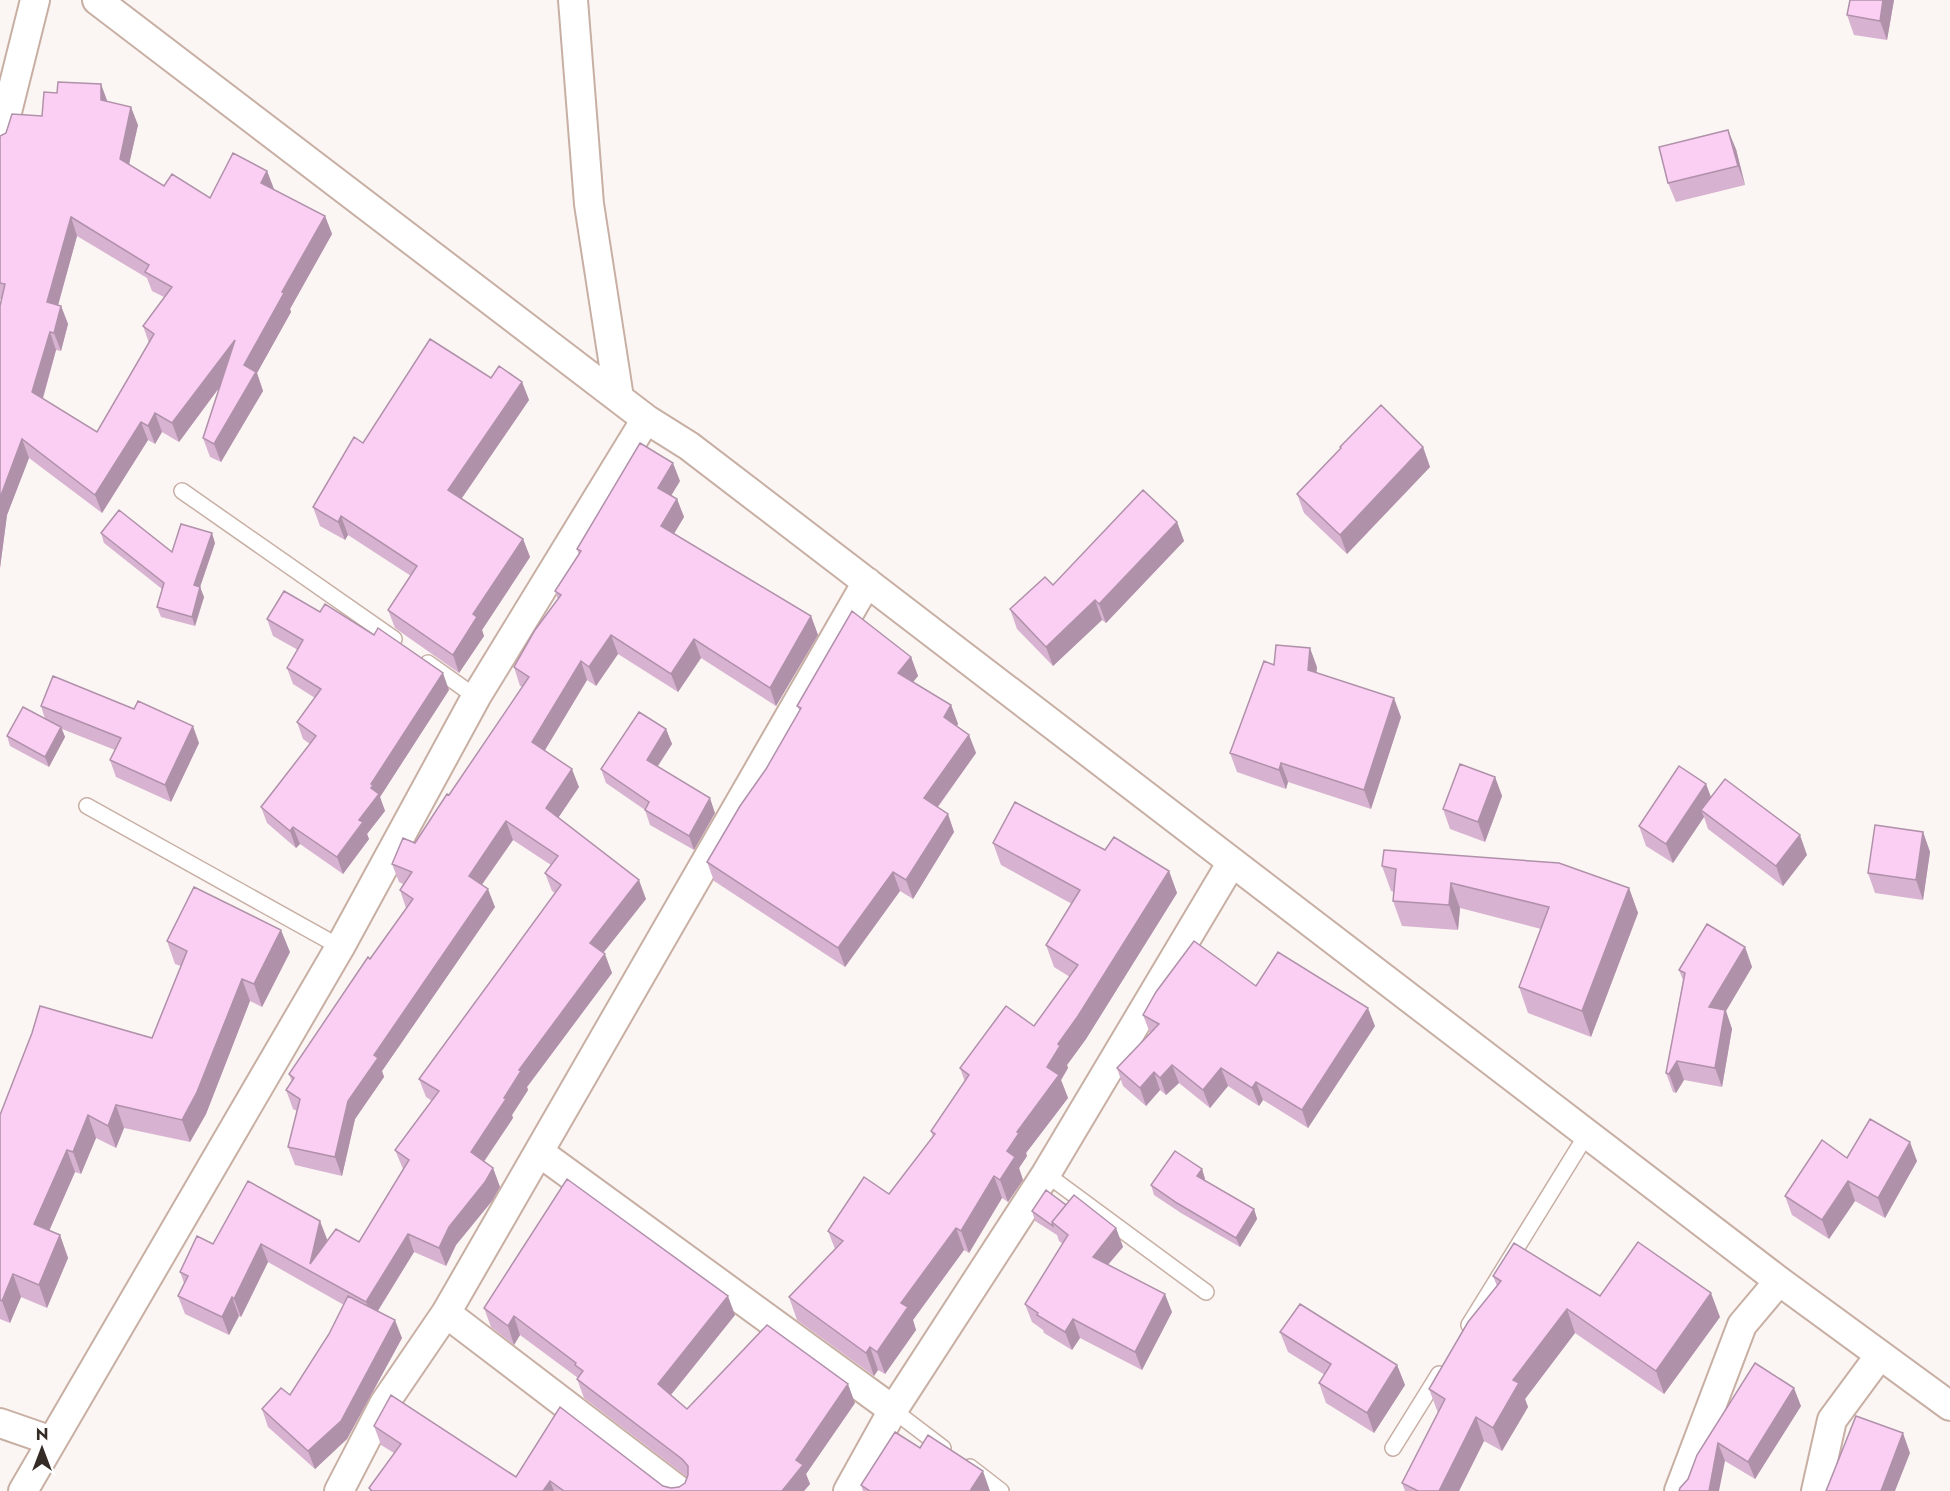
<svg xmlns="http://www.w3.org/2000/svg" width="1950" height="1491" font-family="Jost,sans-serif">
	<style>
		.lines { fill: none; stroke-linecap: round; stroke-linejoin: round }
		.lane-casing { stroke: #c8afa4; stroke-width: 18 }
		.street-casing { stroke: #c8afa4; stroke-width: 32 }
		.lane { stroke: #fff; stroke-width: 15 }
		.street { stroke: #fff; stroke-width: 28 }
		.wall { fill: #d8b2d1; fill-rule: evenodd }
		.shaded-wall { fill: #b091aa }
		.building { fill: #fbcff3; stroke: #b091aa; stroke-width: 1.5; fill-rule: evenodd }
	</style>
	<rect width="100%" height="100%" fill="#fbf6f3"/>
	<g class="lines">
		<defs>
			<path id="lane" d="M182,491L394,639
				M428,663L476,697
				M87,806L340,947
				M1046,1174L1206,1292
				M1469,1325L1587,1134
				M893,1410L943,1448
				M1393,1448L1439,1374
				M970,1467L1001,1491"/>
			<path id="street" d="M97,0L646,419L689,446L1779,1281L1950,1406
				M573,0L589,204L619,398
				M0,140L35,0
				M539,1152L893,1410
				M446,1313L679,1491
				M0,1423L52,1441
				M23,1491L340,947L476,697L646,419
				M339,1491L384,1404L446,1313L867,582
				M848,1491L893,1410L1046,1174L1232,862
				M1679,1491L1742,1325L1779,1281
				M1816,1491L1832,1420L1880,1355"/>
		</defs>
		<use href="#lane" class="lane-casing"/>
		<use href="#street" class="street-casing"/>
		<use href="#lane" class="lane"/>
		<use href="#street" class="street"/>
	</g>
	<path class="wall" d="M1850,0H1894L1887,40L1854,35L1847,15Z
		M108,102L138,125L129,165L164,186L210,198L267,171L274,190L325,216L332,234L290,309L291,312L257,373L263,391L221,462L210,457L203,438L219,388L179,442L162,432L155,444L148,440L102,513L29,458L7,515L0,568V306L2,300L0,299V136L42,116ZM77,236L147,278L152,291L164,297L143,326L149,343L97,432L43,399L56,350L61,351L68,324L61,306L58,305Z
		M1736,149L1745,185L1676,202L1668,183Z
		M491,378L522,382L529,400L462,498L523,539L530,557L482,630L484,636L459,673L395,628L388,610L411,576L348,535L345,540L320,526L313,507L363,443Z
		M1340,447H1423L1430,467L1347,554L1304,513L1297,494L1340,449Z
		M680,481L671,495L677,499L684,517L674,534L811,616L818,635L776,706L701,658L678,692L618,654L596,686L587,680L545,750L579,787L558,818L646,899L603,953L612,973L527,1087L528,1090L512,1115L513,1118L484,1162L493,1168L500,1187L492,1201L456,1245L446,1266L414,1252L378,1311L402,1338L347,1439L315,1469L268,1427L262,1409L290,1395L329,1334L344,1305L268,1262L241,1317L239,1316L229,1335L185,1314L178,1296L184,1283L180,1272L213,1244L327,1239L326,1242H359L403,1169L395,1150L432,1101L426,1097L419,1079L555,893L552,891L545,873L551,865L513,840L482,885L495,907L382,1071L384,1077L355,1119L342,1176L295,1165L288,1147L297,1111L293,1109L286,1090L292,1082L289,1074L406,908L400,890L403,884L399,882L392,864L415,843L449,795L523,687L520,686L514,667L558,599L555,591L579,555L577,549Z
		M1177,522L1184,541L1106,623L1102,620L1053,666L1017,629L1010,609L1053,585Z
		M101,533L172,552L215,543L200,587L204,597L195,626L161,617L157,607L162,589L104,543Z
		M267,619L449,690L380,797L385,811L367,834L369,839L343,874L300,844L296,848L267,823L261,807L310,744L303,739L297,722L315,698L293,684L287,668L298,650L273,636Z
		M911,657L918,676L913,682L951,705L958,724L957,726L969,735L976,753L938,807L948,814L954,832L913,899L900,891L845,967L714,881L707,862L766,769L800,711L797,706Z
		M1274,665L1317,667L1316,673L1401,717L1371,809L1288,782L1286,789L1237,772L1230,753Z
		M41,706L199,743L171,802L116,777L110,760L115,750L62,729L65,737L49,767L10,746L7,736L45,719Z
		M666,729L672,744L657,767L715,813L694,850L650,825L645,810L606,783L601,769Z
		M1495,777L1502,796L1485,842L1450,829L1443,809Z
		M1706,784L1711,797L1807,855L1783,886L1708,829L1704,817L1673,863L1646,846L1639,826Z
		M1923,832L1930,852L1923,900L1875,893L1868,873Z
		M993,843L1105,850L1169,871L1177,893L1086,1039L1067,1065L1068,1068L1061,1080L1068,1098L1026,1153L1027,1156L1019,1168L1023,1180L1008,1202L1002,1198L969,1253L964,1250L913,1320L916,1330L885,1374L878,1370L874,1376L797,1320L789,1297L835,1249L828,1231L889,1194L933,1137L931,1131L965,1082L960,1068L1034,1026L1070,977L1054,967L1046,945L1072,904L1001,865Z
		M1382,866L1629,888L1638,913L1591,1037L1528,1013L1519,987L1541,929L1460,908L1458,930L1402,926L1393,901L1394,892L1391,891Z
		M167,941L290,952L262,1007L250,1001L206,1114L190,1142L124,1128L116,1148L96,1138L81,1174L75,1172L49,1231L60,1235L68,1258L47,1308L21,1297L10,1323L0,1319V1115L152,1038L181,966L175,964Z
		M1745,947L1752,967L1726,1011L1732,1029L1722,1087L1684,1080L1676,1093L1673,1092L1666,1073L1683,980L1679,970Z
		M1256,986L1375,1026L1308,1128L1263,1100L1259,1106L1228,1086L1210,1108L1179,1083L1166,1095L1160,1090L1146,1106L1123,1086L1117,1068L1150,1033L1143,1015Z
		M1847,1158L1917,1161L1885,1218L1855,1201L1829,1239L1792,1215L1785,1196Z
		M1202,1169L1205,1179L1204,1180L1254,1209L1257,1219L1240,1247L1181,1213L1154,1195L1151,1185Z
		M1066,1205L1116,1228L1123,1247L1108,1265L1172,1312L1142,1370L1080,1338L1072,1350L1044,1333L1043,1330L1032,1322L1025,1304L1063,1244L1059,1241L1057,1235L1035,1221L1032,1211Z
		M1493,1276L1720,1317L1664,1394L1575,1333L1525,1399L1528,1407L1502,1451L1484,1441L1459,1491H1405L1402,1483L1438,1413L1429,1389L1497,1286Z
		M484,1308L735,1315L671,1395L687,1409L855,1403L806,1474L810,1484L804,1491H370L369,1488L394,1453L381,1445L374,1426L516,1477L663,1486L671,1488L679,1487L685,1483L687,1477L584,1398L577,1379L578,1378L520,1335L514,1345L491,1327Z
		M1280,1332L1397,1365L1405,1385L1374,1433L1326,1403L1319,1383L1325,1375L1288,1352Z
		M1755,1363L1801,1406L1755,1479L1725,1461L1688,1479Z
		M861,1485L990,1491H863Z"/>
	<path class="shaded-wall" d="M1883,0H1894L1887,40L1880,21Z
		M101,84L108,103L101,100Z
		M131,107L138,125L126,177L120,159Z
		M1728,130L1736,149L1745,185L1738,166Z
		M267,171L274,189L267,202L261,183Z
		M325,216L332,234L290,309L291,312L257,373L263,391L221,462L214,444L244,365L282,292Z
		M71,217L77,236L54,320L47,302Z
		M61,306L68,324L61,351L54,333Z
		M50,332L56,350L39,411L32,392Z
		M235,340L241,358L179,442L172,423Z
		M522,382L529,400L455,508L448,490Z
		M155,413L162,432L155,444L148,426Z
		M141,422L148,440L102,513L95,495Z
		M22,439L29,458L7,515L0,568V496Z
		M1423,447L1430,467L1347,554L1340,535Z
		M673,463L680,481L665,506L658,488Z
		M677,499L684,517L667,545L661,526Z
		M341,516L348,535L345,540L338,522Z
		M1177,522L1184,541L1106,623L1099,604Z
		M212,533L215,543L200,587L204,597L195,626L192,617L194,585Z
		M523,539L530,557L482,630L484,636L459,673L453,655L473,614Z
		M1095,600L1102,620L1053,666L1046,647Z
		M811,616L818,635L776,706L770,688Z
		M611,635L618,654L596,686L589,667Z
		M694,639L701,658L678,692L671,674Z
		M1310,648L1317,667L1315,689L1308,670Z
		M911,657L918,676L905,692L898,673Z
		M581,661L587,680L539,760L532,742Z
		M443,673L449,690L380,797L385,811L367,834L369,839L343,874L337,857L359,820L371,788V784Z
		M1394,698L1401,717L1371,809L1364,790Z
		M951,705L958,724L951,736L944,717Z
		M193,726L199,743L171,802L165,785Z
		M61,727L65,737L49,767L45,757Z
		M666,729L672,744L652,775L647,760Z
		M969,735L976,753L931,816L924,798Z
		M1281,763L1288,782L1286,789L1279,770Z
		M572,769L579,787L552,827L546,808Z
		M1495,777L1502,796L1485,842L1478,822Z
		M1706,784L1713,803L1701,810L1704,817L1673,863L1666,844Z
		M710,798L715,813L694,850L689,836Z
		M948,814L954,832L913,899L906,880Z
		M506,821L513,840L475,894L469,876Z
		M293,827L300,844L296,848L290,831Z
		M1923,832L1930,852L1923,900L1916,880Z
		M1800,835L1807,855L1783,886L1776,866Z
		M1169,871L1177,893L1086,1039L1067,1065L1068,1068L1061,1080L1068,1098L1026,1153L1027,1156L1019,1168L1023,1180L1008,1202L1000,1180L1007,1151L1017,1132L1047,1067L1058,1044Z
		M893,872L900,891L845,967L838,948Z
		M639,880L646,899L596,962L590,943Z
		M1451,883L1460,908L1458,930L1449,905Z
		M1629,888L1638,913L1591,1037L1582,1011Z
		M488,889L495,907L382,1071L384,1077L355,1119L342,1176L335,1157L348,1101L374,1055Z
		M281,930L290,952L262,1007L254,984Z
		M1745,947L1752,967L1726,1011L1732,1029L1722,1087L1715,1068L1709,1007Z
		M605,954L612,973L527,1087L528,1090L512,1115L513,1118L478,1170L471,1152L504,1098L519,1070Z
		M242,979L250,1001L206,1114L190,1142L182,1120Z
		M1368,1008L1375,1026L1308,1128L1302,1110Z
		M1677,1061L1684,1080L1676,1093L1669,1074Z
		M1172,1065L1179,1083L1166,1095L1160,1078Z
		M1221,1068L1228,1086L1210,1108L1203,1090Z
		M1154,1072L1160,1090L1146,1106L1140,1088Z
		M1256,1082L1263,1100L1259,1106L1252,1088Z
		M116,1105L124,1128L116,1148L108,1126Z
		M88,1115L96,1138L81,1174L73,1152Z
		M1910,1142L1917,1161L1885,1218L1878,1198Z
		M67,1150L75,1172L42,1247L34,1224Z
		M493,1168L500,1187L492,1201L456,1245L446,1266L439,1248L449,1227Z
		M1202,1169L1205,1179L1200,1186L1197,1176Z
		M994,1176L1002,1198L969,1253L961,1231Z
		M1848,1181L1855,1201L1829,1239L1822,1220Z
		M1254,1209L1257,1219L1240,1247L1236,1238Z
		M320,1221L327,1239L318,1275L310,1264Z
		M956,1228L964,1250L913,1320L916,1330L885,1374L877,1352L901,1303Z
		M1116,1228L1123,1247L1099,1275L1093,1257Z
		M408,1234L414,1252L372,1320L366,1302Z
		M60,1235L68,1258L47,1308L39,1285Z
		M261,1244L268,1262L241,1317L234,1299Z
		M13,1274L21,1297L10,1323L2,1301Z
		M1711,1293L1720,1317L1664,1394L1656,1371Z
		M1165,1294L1172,1312L1142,1370L1135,1352Z
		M728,1296L735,1315L665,1402L658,1384Z
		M232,1297L239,1316L229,1335L222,1317Z
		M1567,1309L1575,1333L1525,1399L1528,1407L1502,1451L1493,1428L1513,1380Z
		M514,1316L520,1335L514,1345L508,1326Z
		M1073,1319L1080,1338L1072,1350L1065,1332Z
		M395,1320L402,1338L347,1439L315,1469L308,1451Z
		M870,1347L878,1370L874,1376L866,1353Z
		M1397,1365L1405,1385L1374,1433L1367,1413Z
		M848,1384L855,1403L806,1474L810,1484L804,1491H782L796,1460Z
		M1794,1388L1801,1406L1755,1479L1748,1462Z
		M1476,1417L1484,1441L1459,1491H1439Z
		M1903,1433L1910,1453L1895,1491H1881Z
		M1718,1443L1725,1461L1719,1491H1709Z
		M983,1471L990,1491H970Z
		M550,1481L554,1491H543Z"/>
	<path class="building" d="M1850,0H1883L1880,21L1847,15Z
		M58,82L101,84V100L131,107L120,159L164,186L172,174L210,198L233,153L267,171L261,183L325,216L282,292L284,293L244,365L256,372L214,444L203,438L235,340L172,423L155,413L148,426L141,422L95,495L22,439L0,498V306L5,284L0,283V136L6,133L12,114L42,116L44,92L57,93ZM71,217L149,265L145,272L172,287L143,326L154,334L97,432L32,392L50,332L54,333L61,306L47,302Z
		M1728,130L1738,166L1668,183L1659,147Z
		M430,339L491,378L499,366L522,382L448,490L523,539L473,614L477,617L453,655L388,610L417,566L341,516L338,522L313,507L354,437L363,443Z
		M1381,405L1423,447L1340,535L1297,494L1341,448L1340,447Z
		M640,443L673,463L658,488L677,499L661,526L811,616L770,688L694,639L671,674L611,635L589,667L581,661L532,742L572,769L546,808L639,880L590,943L605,954L519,1070L521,1071L504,1098L506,1099L471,1152L493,1168L485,1182L449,1227L439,1248L408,1234L366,1302L261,1244L234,1299L232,1297L222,1317L178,1296L188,1276L180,1272L197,1236L213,1244L248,1181L320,1221L310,1264L336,1229L359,1242L409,1160L395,1150L439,1091L419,1079L561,885L545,873L558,856L506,821L469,876L488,889L374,1055L378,1058L348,1101L335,1157L288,1147L300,1099L286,1090L294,1078L289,1074L368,957L370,959L413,899L400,890L412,872L392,864L403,838L415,843L447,794L449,795L529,677L514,667L535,630L561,595L555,591L581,551L577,549Z
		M1143,490L1177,522L1099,604L1095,600L1046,647L1010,609L1045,577L1053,585Z
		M119,510L172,552L181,524L212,533L194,585L200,587L192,617L157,607L164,583L101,533Z
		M284,591L320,612L325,604L374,635L378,628L443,673L371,784L373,785L371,788L379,794L359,820L363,822L337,857L293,827L290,831L261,807L316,736L297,722L321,689L287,668L303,640L267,619Z
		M852,611L911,657L898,673L951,705L944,717L969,735L924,798L948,814L906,880L893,872L838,948L707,862L740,806L766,769L801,708L797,706Z
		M1276,645L1310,648L1308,670L1394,698L1364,790L1281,763L1279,770L1230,753L1264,661L1274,665Z
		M53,676L134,709L138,701L193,726L165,785L110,760L121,738L41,706Z
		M23,707L61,727L45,757L7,736Z
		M639,712L666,729L647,760L710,798L689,836L645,810L649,802L601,769Z
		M1460,764L1495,777L1478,822L1443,809Z
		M1679,766L1706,784L1666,844L1639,826Z
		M1725,779L1800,835L1776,866L1701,810Z
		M1015,802L1105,850L1114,837L1169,871L1078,1016L1058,1044L1060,1046L1047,1067L1059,1075L1017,1132L1019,1133L1007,1151L1015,1157L1000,1180L994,1176L961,1231L956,1228L901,1303L908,1307L877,1352L870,1347L866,1353L789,1297L843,1241L828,1231L864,1177L889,1194L935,1134L931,1131L969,1075L960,1068L1006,1006L1034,1026L1078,965L1046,945L1080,890L993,843Z
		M1875,825L1923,832L1916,880L1868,873Z
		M1384,850L1559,863L1629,888L1582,1011L1519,987L1549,907L1451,883L1449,905L1393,901L1396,869L1382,866Z
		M194,887L281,930L254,984L242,979L197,1092L182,1120L116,1105L108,1126L88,1115L73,1152L67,1150L34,1224L60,1235L39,1285L13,1274L2,1301L0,1300V1115L32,1033L40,1006L152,1038L187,951L167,941Z
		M1707,924L1745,947L1709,1007L1725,1010L1715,1068L1677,1061L1669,1074L1666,1073L1685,973L1679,970Z
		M1194,941L1256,986L1278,952L1368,1008L1302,1110L1256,1082L1252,1088L1221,1068L1203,1090L1172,1065L1160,1078L1154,1072L1140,1088L1117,1068L1159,1024L1143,1015L1156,992Z
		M1870,1119L1910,1142L1878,1198L1848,1181L1822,1220L1785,1196L1822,1140L1847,1158Z
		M1175,1151L1202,1169L1197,1176L1254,1209L1236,1238L1177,1203L1151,1185Z
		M567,1179L728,1296L658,1384L687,1409L767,1325L848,1384L796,1460L803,1465L782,1491H564L550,1481L543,1491H372L369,1488L401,1444L374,1426L391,1395L516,1477L560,1407L663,1486L671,1488L679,1487L685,1483L688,1475V1466L682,1459L577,1379L583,1371L575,1365L576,1363L514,1316L508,1326L484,1308Z
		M1046,1190L1066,1205L1052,1222L1053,1226L1032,1211Z
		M1074,1195L1116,1228L1093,1257L1165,1294L1135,1352L1073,1319L1065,1332L1037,1315L1038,1313L1025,1304L1068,1235L1052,1222Z
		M1638,1242L1711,1293L1656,1371L1567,1309L1513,1380L1519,1383L1493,1428L1476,1417L1439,1491H1418L1402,1483L1445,1399L1429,1389L1468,1322L1501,1281L1493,1276L1514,1243L1600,1296Z
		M348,1296L395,1320L341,1421L308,1451L262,1409L281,1388L290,1395L329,1334Z
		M1300,1304L1397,1365L1367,1413L1319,1383L1331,1364L1280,1332Z
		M1755,1363L1794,1388L1748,1462L1718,1443L1709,1491H1679L1680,1488L1688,1479L1697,1455Z
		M1856,1416L1903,1433L1881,1491H1826Z
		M895,1432L920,1448L928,1435L983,1471L970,1491H870L861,1485Z"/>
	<g transform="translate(42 1449)" stroke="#ffffff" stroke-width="4.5" paint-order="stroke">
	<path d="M0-4.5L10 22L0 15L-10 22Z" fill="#352b26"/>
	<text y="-9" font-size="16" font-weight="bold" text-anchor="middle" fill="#352b26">N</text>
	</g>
</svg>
